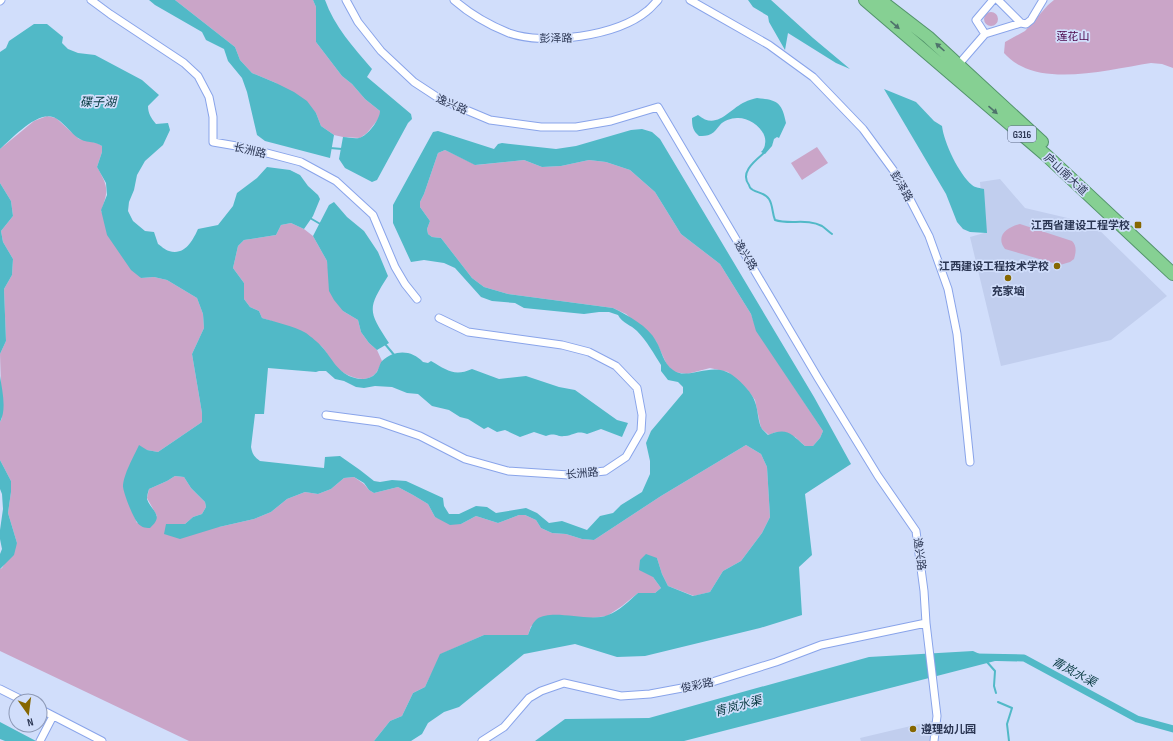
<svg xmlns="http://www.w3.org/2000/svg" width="1173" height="741" font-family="'Sofia Sans Condensed','Noto Sans SC',sans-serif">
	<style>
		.built { fill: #c1ceee }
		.green { fill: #caa5c8 }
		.water { fill: #51b9c7; fill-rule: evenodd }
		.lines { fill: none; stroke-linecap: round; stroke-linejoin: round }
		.stream { stroke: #51b9c7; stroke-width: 2 }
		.canal { stroke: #51b9c7; stroke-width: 7 }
		.minor-casing { stroke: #89a4ea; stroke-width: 9 }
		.trunk-casing { stroke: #52936b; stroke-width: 14 }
		.minor { stroke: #fff; stroke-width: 7 }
		.trunk { stroke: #86d093; stroke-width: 12 }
		.oneway { fill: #4f736c }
		.poi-dot { fill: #866701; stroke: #d1defb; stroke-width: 1.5 }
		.labels { text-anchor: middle; stroke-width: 3.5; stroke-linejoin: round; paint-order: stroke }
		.shield { fill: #d1defb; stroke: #5c6885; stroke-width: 1 }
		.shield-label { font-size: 10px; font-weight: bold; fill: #2a3552 }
		.park-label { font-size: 11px; fill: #4a054a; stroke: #d1defb }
		.street-label { font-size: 11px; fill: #2a3552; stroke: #d1defb }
		.poi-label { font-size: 11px; font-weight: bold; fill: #2a3552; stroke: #d1defb; text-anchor: end }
		.water-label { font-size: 12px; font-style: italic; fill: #073940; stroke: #d1defb }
	</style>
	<rect width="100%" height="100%" fill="#d1defb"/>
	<path class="built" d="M1000,179L1025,208L1093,224L1167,296L1111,340L1001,366L970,237L984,233L980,182Z
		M932,721L930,741H861L860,738Z"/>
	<path class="green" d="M175,0H313L316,7V42L342,76L352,84L365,99L380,111V117L367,133L360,138L343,137L334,135L321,126L316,113L276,83L252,73L240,60L235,47Z
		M1054,0H1173V68L1162,64L1151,63C1113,69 1055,84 1021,66C1014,63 1009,58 1004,53L1005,42L1025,31L1048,5Z
		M984 19a7 7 0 1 1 14 0a7 7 0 1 1-14 0Z
		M47,116L56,118L79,139L97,143L102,146V152L97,167C108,186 109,190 101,211L141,278L154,277L167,280L197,298L203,314L204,328L192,354L202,413V422L158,452L147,450L123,486L128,501L137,523L157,516L147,498L149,489L167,481L175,476L184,477L191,488L205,502L206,507L202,514L193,517L185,524L166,525L219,527L254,519L271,512L287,499L305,492L318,494L331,489L344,478L354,477L364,484L369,490L374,493L398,487L413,495L428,504L435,517L461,524L476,516L498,523L519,515H525L536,520L541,528L552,533L566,534L582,539L594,540L661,496L746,445L761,454L767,467L770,517L762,533L741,561L723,571L710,592L694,596L668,586L662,574L657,558L653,577L661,588L655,593H638L622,606L607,616L531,626L528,635H484L441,654L425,687L413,693L402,716L390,721L374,741H189L0,651V569L2,568L17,543L8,513L11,492V481L0,460V422L2,418L0,354L6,341L4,289L12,275L13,259L3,242L1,231L13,216L11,201L0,183V149L34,121Z
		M817,147L828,163L802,180L791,163Z
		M445,150L476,165L524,160L542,167L561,166L589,160L606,162L630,170L655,192L681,234L720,264L751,314L757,331L823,431L820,438L813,446H805L795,437L776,432L769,435L761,428L755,400L747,389L728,372L710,368L687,374L674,372L667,365L656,341L626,314L613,308L508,294L484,287L472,278L441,238L432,237L428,234L427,229L430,221L420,207V202L424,194L438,153Z
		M291,223L304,229L313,236L327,261L329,274L343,311L358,320L361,332L369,343L377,350L382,361C380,365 378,372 374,375C362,385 342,374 333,364C329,358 326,350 321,346C303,334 283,324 262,318L259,311L250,307L244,299V283L233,268L238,246L244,240L276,235L281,225Z
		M1020,224L1072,241C1077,246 1076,252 1074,259L1070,262L1060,265L1005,249C995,236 1007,227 1020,224Z"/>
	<path class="water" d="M149,0H175L235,47L240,60L252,73L276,83L294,92L307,101L316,113L321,126L334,135L330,158L265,141L257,135L247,92L242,78L228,61L224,49L206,40L202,32L155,5Z
		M313,0H325C334,26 354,48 372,69L367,77L411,114L412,119L408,123L377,180L372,182L345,168L339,159L343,137C348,137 354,139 359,138C368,136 380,119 380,111L365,99L352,84L342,76L316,42V7Z
		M748,0H771L813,38L850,69L836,63L788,33L785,50L769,22L768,16L753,7Z
		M34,24H47L63,37L62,43L68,49L78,53L95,55L142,80L159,95L148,106C148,113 151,118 156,124L168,123L170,130L163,145L145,161L137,175L134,190L129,202L128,211L133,221L145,231L154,232L158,244C161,246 165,250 169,251C185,256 193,240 198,229L218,225L233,206L237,193L257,178L267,167L290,170L300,175L308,186L318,195L320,199L313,216L304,229L291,223L281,225L276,235L244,240L238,246L233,268L244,283V299L250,307L259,311L262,318C275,322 294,326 306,333C311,337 318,342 322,347C332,358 338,374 355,378C361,380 371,379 375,374C379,371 379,364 382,361C395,349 412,350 423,362L428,363L431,361C447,370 454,377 472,369L499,379L526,376L559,387L575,390L617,420L628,423L622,437L601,429L587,434C576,430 575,435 565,436C556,437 556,432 546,436L534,432L520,437L505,430L497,432L488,427L484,429L468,419L460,417L449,410L432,406L418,394L407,393L392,387L375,386L364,388L356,387L344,381L335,379L326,371H319L316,372L268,368L264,414H255L251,447C252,453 254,457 260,461L324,468L325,457L340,456L360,470L374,481L380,482L392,480L406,481L443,498L444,506L449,514H459L476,506L487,507L496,513L526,508L537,513L549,523L562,521L587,530L600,516L613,513L621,505L642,492L650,474V461L646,443L651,431L683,393V387L678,382L668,380L661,371V365C654,354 647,341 637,331C631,325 622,323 618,315L609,312H599L584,314L524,308L515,303L492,301L481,297L455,268L444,263L424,260L411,262L393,223V205L433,132L438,131L494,149L498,144L502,143L556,149L576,146L631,130L642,129L652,132L660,139L814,397L851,464L805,494L812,555L799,567L802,615L760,628L645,656L617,657L575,644L524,654L459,707L444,712L428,723L422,734L411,741H374L390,721L402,716L413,693L425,687L440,654L484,635H528C530,630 532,623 537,619C553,608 589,623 608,615C619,611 629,601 638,593H655L661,588L653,577L639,570L640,560L646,554L657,558L662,574L668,586L693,596L710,592L723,571L741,561L762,533L770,517L767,467L761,454L746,445L661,496L594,540L582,539L566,534L552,533L541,528L536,520L525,515H519L498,523L476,516L461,524L450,525L435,517L428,504L413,495L398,487L374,493L369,490L364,483L354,477L344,478L331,489L318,494L305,492L287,499L271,512L254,519L219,527L180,539L164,534L166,524H185L193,517L202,514L206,507L205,502L191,488L184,477L175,476L167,481L149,489C148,492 147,496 147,499C151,511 165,515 150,528C145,528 140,527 137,522C132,515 124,494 123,487C123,475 134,456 139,445L147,450L158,452L202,422V413L192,354L204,328L203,314L197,298L167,280L154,277L141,278L131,270L107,235L101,210L107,195L106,183L97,167L102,152V146C95,141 85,143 78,138C71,133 65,124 57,119C40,107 12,139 0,149V52L6,48L9,41ZM445,150L475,165L524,160L542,167L561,166L589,160L606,162L630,170L655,192L681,234L720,264L751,314L756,331L823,431L820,438L813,446H805C791,434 787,427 768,435C766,433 764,431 762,429C758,423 758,409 755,402C752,392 738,378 729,373C710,362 687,381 673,370C663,363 662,351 656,341C648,326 629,316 613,308L508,294L484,287L472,278L441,238L432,237L428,234L427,229L430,221L420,207V202L424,194L438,153Z
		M884,89L916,102L934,121L942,126C944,143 959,174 972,185C975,188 981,188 984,189L987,233L970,232L963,229L957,222L946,194Z
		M757,98C777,100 782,102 786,123L779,138L777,137L774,139L772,146L765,154L761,152C763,150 765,147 765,144C768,130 749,117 737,118C731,118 723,121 720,125C717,128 715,132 711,134C707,136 703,136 699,136C693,131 692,126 692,118L698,115C717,131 729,109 745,102C748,100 753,99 757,98Z
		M0,183L11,201L13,216L1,231L3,242L13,259L12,275L4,289L6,341L0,354Z
		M334,202L347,217L364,231L378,252L388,276C367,309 368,311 389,343L377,350L369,343L361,332L358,320L343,311L334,300L329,291L327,261L313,236L329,205Z
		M0,376C2,390 7,409 0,422Z
		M0,460L11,481V492L8,513L17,543L14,555L0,569V554L2,549L0,539V530L3,509L2,494L0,489Z
		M973,651L995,661L684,741H535L565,719L649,718L869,657Z
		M0,722L36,741H5L0,739Z"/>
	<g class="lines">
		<path class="stream" d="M330,148L342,149
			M765,152C756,160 739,172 749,185C750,188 750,188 753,190C758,193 765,193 769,199C773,205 772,213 775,220C790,225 807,218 822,226C825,228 829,232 832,234
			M310,218L322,225
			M385,344L395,356
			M987,662L995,671L994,686L996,693
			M998,702L1012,708L1007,724L1009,741"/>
		<path class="canal" d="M976,657L1024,658L1137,719L1173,729"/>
		<defs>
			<path id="minor" d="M91,0L110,14L184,63L198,76L209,97L213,117V142L248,148L301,162L336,181L373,215L395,267L405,284L417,299
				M346,0L358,22L381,51L414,82L440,99L490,120L541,127H576L611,121L658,107L818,378L878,476L916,531L924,591L926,623L937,716L934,741
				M454,0C470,14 489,25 509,33C545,46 617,36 647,11C651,8 654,4 658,0
				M690,0L769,45L813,77L863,129L899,178L929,236L948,289L957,334L970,462
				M998,0L1021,23
				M0,1L1,0
				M985,34L976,20L993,0
				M959,64L985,34L1021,23L1026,24L1031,20L1043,0
				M326,415L379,422L420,436L465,459L508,471L569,475L605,471L626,457L641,431L642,415L637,388L616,366L589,352L562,345L468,332L439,318
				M0,689L24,701
				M40,709L102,741
				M40,741L53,716
				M482,741L504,727L529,698L541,691L564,683L621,696L650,694L709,683L776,662L821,645L926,623"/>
			<path id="trunk" d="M865,0L1047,156L1173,274
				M880,0L928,37L1042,142"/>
		</defs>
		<use href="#minor" class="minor-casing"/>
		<use href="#trunk" class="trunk-casing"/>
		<use href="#minor" class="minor"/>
		<use href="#trunk" class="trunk"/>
	</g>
	<defs><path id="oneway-solid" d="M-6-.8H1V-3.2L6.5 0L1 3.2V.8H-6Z"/></defs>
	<g class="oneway">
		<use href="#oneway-solid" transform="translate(895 25) rotate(41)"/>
		<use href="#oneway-solid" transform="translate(940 47) rotate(-138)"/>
		<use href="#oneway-solid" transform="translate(993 110) rotate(41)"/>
	</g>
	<g class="poi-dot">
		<rect x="1134" y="221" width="8" height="8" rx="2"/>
		<circle cx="1057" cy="266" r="4"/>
		<circle cx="1008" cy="278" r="4"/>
		<circle cx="913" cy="729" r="4"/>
	</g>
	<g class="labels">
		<rect class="shield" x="1008" y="126" width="28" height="16" rx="3"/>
		<g class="shield-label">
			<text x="1022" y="138">G316</text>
		</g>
		<g class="park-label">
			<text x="1073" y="40">莲花山</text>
		</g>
		<g class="street-label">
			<text transform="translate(556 38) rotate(-1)" y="4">彭泽路</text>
			<text transform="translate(452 104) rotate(24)" y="4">逸兴路</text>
			<text transform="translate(250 150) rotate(13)" y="4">长洲路</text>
			<text transform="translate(1066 174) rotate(43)" y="4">庐山南大道</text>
			<text transform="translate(902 186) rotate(60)" y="4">彭泽路</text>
			<text transform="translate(746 255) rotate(59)" y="4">逸兴路</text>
			<text transform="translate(582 473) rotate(-5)" y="4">长洲路</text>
			<text transform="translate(920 554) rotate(82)" y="4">逸兴路</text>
			<text transform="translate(697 685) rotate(-12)" y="4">俊彩路</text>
		</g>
		<g class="poi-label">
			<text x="1130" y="229">江西省建设工程学校</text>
			<text x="1049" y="270">江西建设工程技术学校</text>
			<text x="1008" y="295" text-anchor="middle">充家垴</text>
			<text x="921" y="733" text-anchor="start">遵理幼儿园</text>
		</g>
		<g class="water-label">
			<text x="98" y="106">碟子湖</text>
			<text transform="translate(1074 672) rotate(28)" y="4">青岚水渠</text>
			<text transform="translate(738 706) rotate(-15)" y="4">青岚水渠</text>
		</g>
	</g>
	<g transform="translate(28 713) rotate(166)"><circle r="19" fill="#d1defb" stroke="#8e9ab7"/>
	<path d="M0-3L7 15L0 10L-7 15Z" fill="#866701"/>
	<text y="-6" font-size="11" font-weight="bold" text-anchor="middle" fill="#2a3552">N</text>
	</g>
</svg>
